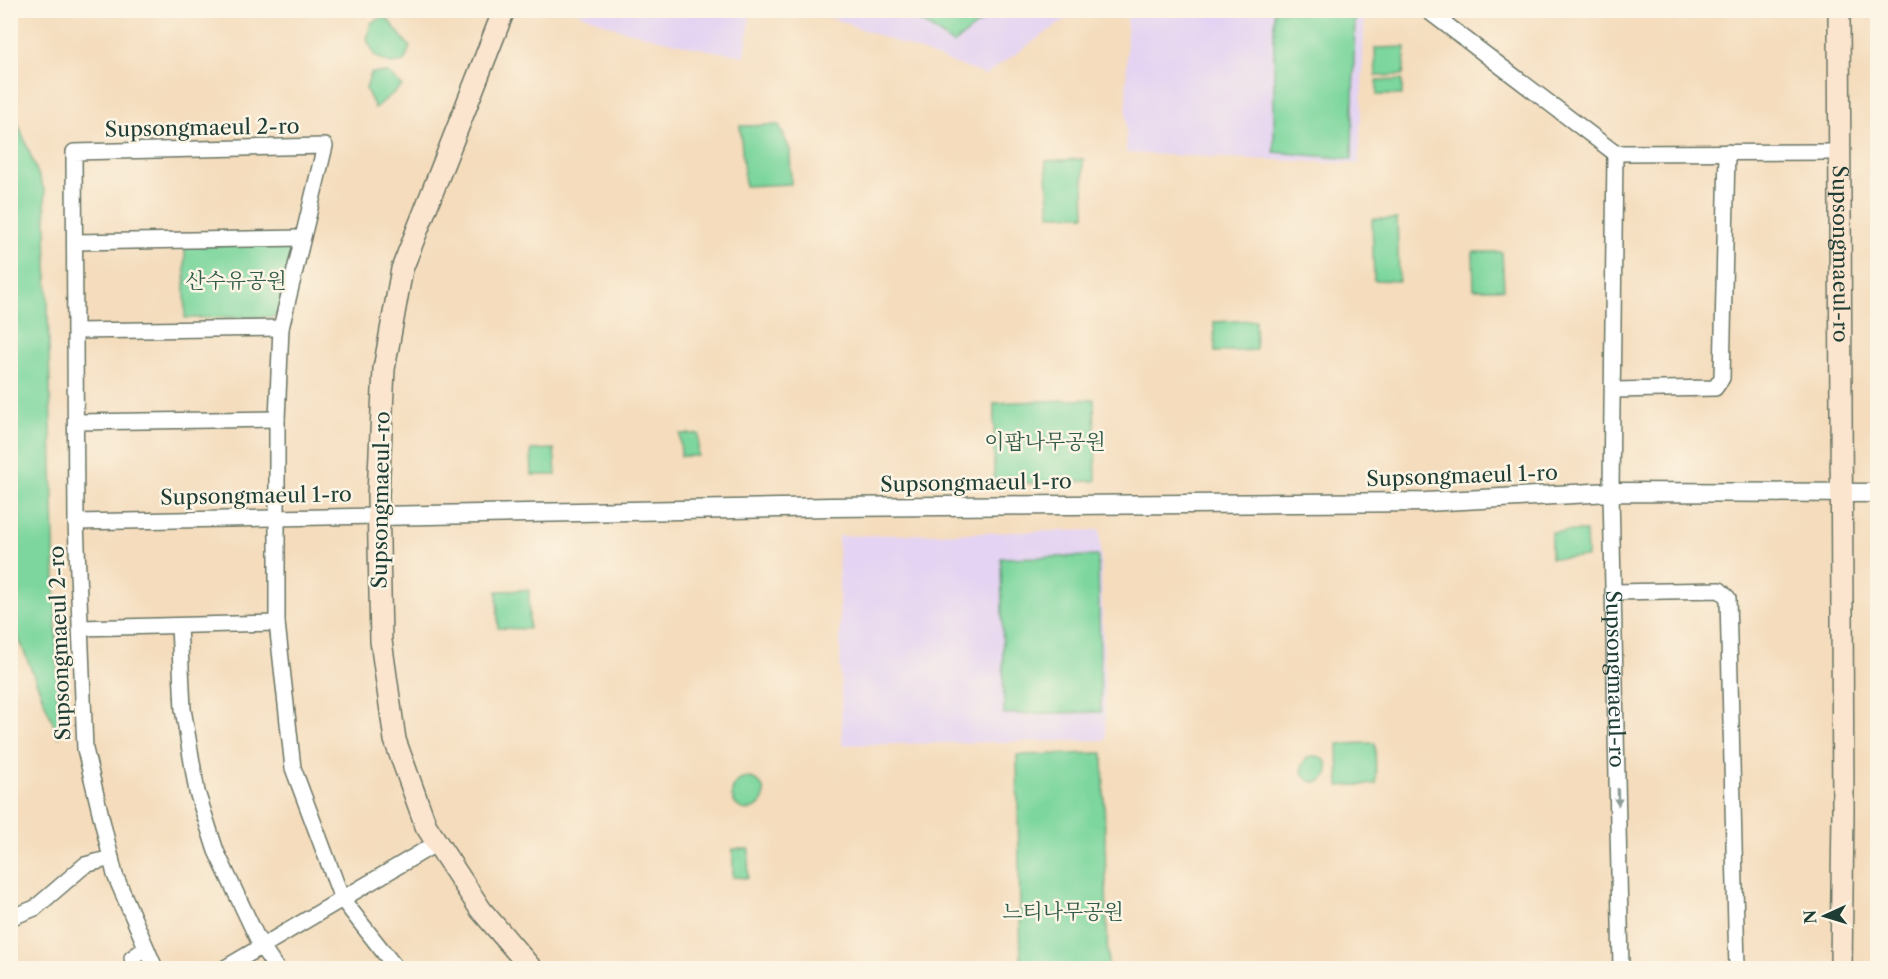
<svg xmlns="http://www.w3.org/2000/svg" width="1888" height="979" font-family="'Libre Caslon Text','Noto Serif KR',serif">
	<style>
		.built { fill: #e4d3f2 }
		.green { fill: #7cd69d; stroke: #4e8a68; stroke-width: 1.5 }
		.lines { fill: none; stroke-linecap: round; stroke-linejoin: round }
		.minor-casing { stroke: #6a7564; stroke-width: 18 }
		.tertiary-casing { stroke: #6a7564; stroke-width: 21 }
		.secondary-casing { stroke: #6a7564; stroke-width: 24 }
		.minor { stroke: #fff; stroke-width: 15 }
		.tertiary { stroke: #fff; stroke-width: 18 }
		.secondary { stroke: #fbe5cf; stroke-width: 21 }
		.oneway { fill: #8f9e9a }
		.labels { text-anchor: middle; stroke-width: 5; stroke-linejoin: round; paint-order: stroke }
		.street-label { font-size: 21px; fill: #1f3d34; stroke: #fcf5e5 }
		.park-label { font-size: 21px; fill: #325c49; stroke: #fcf5e5 }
	</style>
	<rect width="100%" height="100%" fill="#fcf5e5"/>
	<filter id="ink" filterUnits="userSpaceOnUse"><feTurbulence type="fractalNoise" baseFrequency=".0167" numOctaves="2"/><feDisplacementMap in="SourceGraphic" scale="12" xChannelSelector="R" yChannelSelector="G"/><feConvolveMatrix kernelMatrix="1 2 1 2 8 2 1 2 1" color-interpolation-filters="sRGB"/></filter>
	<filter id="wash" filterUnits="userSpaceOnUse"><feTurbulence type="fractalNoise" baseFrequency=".008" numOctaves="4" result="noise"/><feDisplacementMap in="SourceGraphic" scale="24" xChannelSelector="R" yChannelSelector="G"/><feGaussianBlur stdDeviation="1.35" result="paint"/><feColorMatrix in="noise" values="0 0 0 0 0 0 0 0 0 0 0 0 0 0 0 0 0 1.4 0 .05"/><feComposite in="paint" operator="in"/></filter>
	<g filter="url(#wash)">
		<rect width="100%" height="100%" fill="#f4dcbc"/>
		<path class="built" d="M574,11H751L745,56L692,47L619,29Z
			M813,11H1078L985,75Z
			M1127,11H1365L1359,164L1126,153Z
			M1100,530L1106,740L842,745L838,536Z"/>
		<path class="green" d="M900,11H995L953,44L925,24Z
			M1274,11H1355L1352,159L1274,152Z
			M385,16L410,47L404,62L391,64L375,56L367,39L371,23Z
			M1406,47L1403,75L1376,76L1375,48Z
			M371,73H388L402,86L375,108L366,89Z
			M1402,80V95H1377V81Z
			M10,103L45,192L59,738L11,619Z
			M779,125L790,150L791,184L745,186L740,126Z
			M1083,159L1085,215H1050L1046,161Z
			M1372,219H1397L1399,281L1374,280Z
			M289,243L293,250L279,312L273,317L185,318V246Z
			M1473,252H1502L1504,289H1474Z
			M1255,320L1256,350L1215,352L1214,322Z
			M1094,399L1096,481L994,484V403Z
			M680,434H699L698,456H681Z
			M554,449L556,475H532L531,450Z
			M1586,531L1587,557L1551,558V532Z
			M1098,556L1101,712L1004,714L1001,558Z
			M529,590V629L498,628L497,591Z
			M1375,743L1376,784L1339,786L1338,744Z
			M1103,753L1108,968H1021L1017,755Z
			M1302 769a13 13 0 1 1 26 0a13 13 0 1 1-26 0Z
			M732 794a16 16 0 1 1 32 0a16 16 0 1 1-32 0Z
			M733,849H749L748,878L733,877Z"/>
	</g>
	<g filter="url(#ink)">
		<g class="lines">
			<defs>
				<g id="minor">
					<path d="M1427,10L1615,153L1839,152"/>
					<path id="s1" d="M1615,153L1611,492L1621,968"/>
					<path d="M75,242L302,238"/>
					<path d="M76,331L281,328"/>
					<path d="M1613,390L1715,388L1722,378L1727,152"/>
					<path d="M76,422L277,419"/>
					<path d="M76,522L378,516"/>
					<path d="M1614,592L1720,590L1728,598L1737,968"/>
					<path d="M179,626L183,709L197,792L216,851L261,946L276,968"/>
					<path d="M80,628L277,623"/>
					<path d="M10,918L35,908L85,865L111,858"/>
					<path d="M136,968L132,958L146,948"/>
					<path d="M155,968L115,875L85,749L76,522L74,152L325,146L281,328L277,419V623L293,768L342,899L396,968"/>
					<path d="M225,968L437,843"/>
				</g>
				<path id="tertiary" d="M378,516L831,507L1426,502L1611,492L1878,493"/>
				<g id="secondary">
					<path d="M504,10L402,269L384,369L378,495L381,641L395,740L426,826L481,910L531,968"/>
					<path id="s2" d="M1839,10L1843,811L1841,968"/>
				</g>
			</defs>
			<use href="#minor" class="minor-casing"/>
			<use href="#tertiary" class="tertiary-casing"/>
			<use href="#secondary" class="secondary-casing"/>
			<use href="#minor" class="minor"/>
			<use href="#tertiary" class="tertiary"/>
			<use href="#secondary" class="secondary"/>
		</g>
		<defs><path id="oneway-solid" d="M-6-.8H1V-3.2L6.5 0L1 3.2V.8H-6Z" transform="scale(1.5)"/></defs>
		<use class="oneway" href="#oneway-solid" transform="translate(1618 797) rotate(89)"/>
	</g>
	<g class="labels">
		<g class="street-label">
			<text transform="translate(202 128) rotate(-1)" y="7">Supsongmaeul 2-ro</text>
			<text dy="7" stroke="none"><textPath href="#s2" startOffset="244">Supsongmaeul-ro</textPath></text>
			<text transform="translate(1462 476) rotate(-2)" y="7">Supsongmaeul 1-ro</text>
			<text transform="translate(976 483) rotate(-1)" y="7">Supsongmaeul 1-ro</text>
			<text transform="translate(256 496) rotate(-1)" y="7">Supsongmaeul 1-ro</text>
			<text transform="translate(381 500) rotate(-89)" y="7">Supsongmaeul-ro</text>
			<text transform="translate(60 643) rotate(-92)" y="7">Supsongmaeul 2-ro</text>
			<text dy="7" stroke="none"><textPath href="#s1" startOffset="526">Supsongmaeul-ro</textPath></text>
		</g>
		<g class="park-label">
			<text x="236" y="288">산수유공원</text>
			<text x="1045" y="449">이팝나무공원</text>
			<text x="1063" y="919">느티나무공원</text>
		</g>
	</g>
	<rect width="1888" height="979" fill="none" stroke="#fcf5e5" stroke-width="36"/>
	<g transform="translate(1825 916) rotate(266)" stroke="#fcf5e5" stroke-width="4.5" paint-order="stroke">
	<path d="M0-4.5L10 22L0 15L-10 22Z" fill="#1f3d34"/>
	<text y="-9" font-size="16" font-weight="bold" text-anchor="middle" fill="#1f3d34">N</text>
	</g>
</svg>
